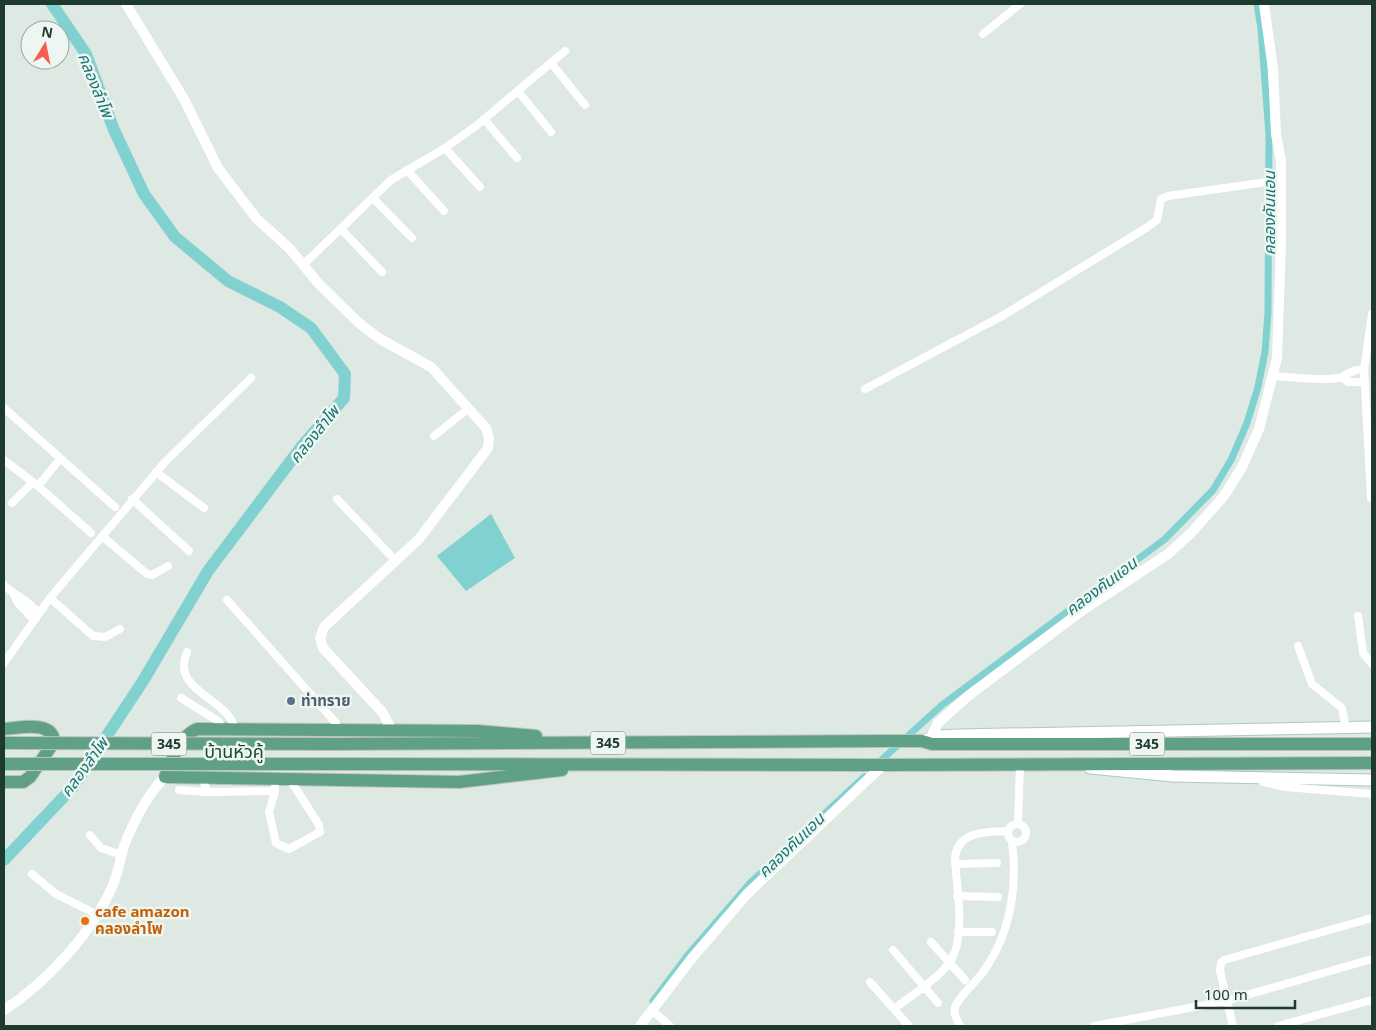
<svg xmlns="http://www.w3.org/2000/svg" width="1376" height="1030" font-family="'Noto Sans','Noto Sans Thai',sans-serif">
	<style>
		.water { fill: #82d1d1 }
		.lines { fill: none; stroke-linecap: round; stroke-linejoin: round }
		.canal { stroke: #82d1d1; stroke-width: 7 }
		.river { stroke: #82d1d1; stroke-width: 12 }
		.secondary-casing { stroke: #b0c9bc; stroke-width: 13 }
		.primary-casing { stroke: #bcc4c0; stroke-width: 14 }
		.minor { stroke: #fff; stroke-width: 8 }
		.tertiary { stroke: #fff; stroke-width: 10 }
		.secondary { stroke: #fff; stroke-width: 11 }
		.primary { stroke: #60a086; stroke-width: 12 }
		.primary-bridge-casing { stroke: #bcc4c0; stroke-width: 14; stroke-linecap: butt }
		.primary-bridge { stroke: #60a086; stroke-width: 12 }
		.service-dot { fill: #5c6f8a; stroke: #edf6f0; stroke-width: 2 }
		.food-dot { fill: #e8710a; stroke: #edf6f0; stroke-width: 2 }
		.labels { text-anchor: middle; stroke-width: 5; stroke-linejoin: round; paint-order: stroke }
		.shield { fill: #edf6f0; stroke: #5c7268; stroke-width: 1 }
		.shield-label { font-size: 14px; font-weight: bold; fill: #1e392e }
		.service-label { font-size: 15px; font-weight: bold; fill: #4e5e75; stroke: #edf6f0; text-anchor: start }
		.food-label { font-size: 15px; font-weight: bold; fill: #c56008; stroke: #edf6f0; text-anchor: start }
		.water-label { font-size: 16px; font-style: italic; fill: #187475; stroke: #edf6f0 }
		.quarter-label { font-size: 18px; fill: #1a4b37; stroke: #edf6f0 }
	</style>
	<rect width="100%" height="100%" fill="#dde9e2"/>
	<path class="water" d="M491,514L515,558L466,591L437,556Z"/>
	<g class="lines">
		<path class="canal" d="M877,764L942,705L1165,539L1213,490L1231,460L1247,423L1258,387L1265,352L1268,312L1269,135L1261,29L1257,4
			M653,1001L687,956L751,882L864,777"/>
		<path class="river" d="M4,860L73,787L143,681L208,571L302,446L344,398L345,374L311,328L280,307L228,281L175,237L144,194L114,130L86,54L52,4"/>
		<defs>
			<path id="secondary" d="M922,741L936,736L958,735L1372,727
				M1090,768L1173,776L1372,780"/>
			<path id="primary" d="M4,729C20,728 53,720 54,742L30,777L23,782H4
				M334,744L882,741H922L932,744H1372
				M330,764L879,765L1372,763
				M165,777C172,759 179,737 197,729L477,731L536,736
				M165,777L459,782L562,770"/>
		</defs>
		<use href="#secondary" class="secondary-casing"/>
		<use href="#primary" class="primary-casing"/>
		<path class="minor" d="M983,34L1020,4
			M551,63L585,105
			M518,91L551,132
			M484,119L517,158
			M445,148L480,187
			M407,170L444,211
			M373,198L412,238
			M341,229L382,272
			M303,265L391,180L445,148L476,126L565,51
			M1274,376C1288,377 1330,382 1342,377C1352,372 1351,370 1364,369
			M1342,377L1348,382H1365
			M865,389L1002,316L1146,228L1157,220L1161,199L1168,196L1281,180
			M4,408L115,507
			M434,436L469,408
			M4,460L38,486L91,533
			M156,472L204,508
			M38,486L59,460
			M1371,498L1364,369L1372,314
			M132,499L189,551
			M337,499L395,560
			M12,503L33,482
			M102,536L147,574L152,575L168,566
			M4,585C15,596 29,600 38,613
			M14,595L18,603L34,620
			M50,598L93,636L105,637L120,629
			M227,600L336,723V730
			M1358,616L1363,653L1372,664
			M1298,646L1312,684L1342,708L1345,723
			M187,652C172,687 216,696 230,718C232,721 234,725 235,729
			M4,663L50,598L165,462L251,378
			M181,698L218,721L223,729
			M203,779L207,792L275,791V787
			M1263,782L1285,787L1372,794
			M179,790L207,792
			M275,791L269,812L276,843L289,849L320,832L319,825L291,781
			M1008 833a9 9 0 1 1 18 0a9 9 0 1 1-18 0Z
			M1018,824L1020,764
			M90,835L101,848L122,855
			M955,864L997,863
			M32,874L56,894L96,914
			M957,896L998,897
			M958,932H992
			M931,942L965,980
			M893,950L938,1003
			M870,982L909,1026
			M894,1009C910,996 943,976 952,958C966,932 956,886 955,857C959,831 985,832 1008,831
			M652,1010L670,1026
			M960,1026C957,1019 952,1013 956,1005C962,993 975,983 983,972C1010,935 1018,887 1012,842
			M1094,1026L1226,1001L1372,959
			M1233,1026L1220,971L1221,963L1224,960L1372,918
			M1278,1026L1372,1000"/>
		<path class="tertiary" d="M126,4L184,99L218,168L256,218L290,249L319,284L359,323L380,339L431,367L486,428L489,438L488,448L419,539L324,627L320,638L323,648L383,713L392,731
			M928,743L938,723L968,696L1083,610L1168,554L1191,533L1224,496L1242,467L1259,429L1277,358L1281,245V161L1276,134L1273,69L1264,4
			M4,1010C46,983 92,933 112,887C118,874 120,860 124,846C133,823 147,795 165,777
			M640,1026L692,958L747,894L883,765"/>
		<use href="#secondary" class="secondary"/>
		<use href="#primary" class="primary"/>
		<defs>
			<path id="primary-bridge" d="M4,743L334,744
				M4,764H330"/>
		</defs>
		<use href="#primary-bridge" class="primary-bridge-casing"/>
		<use href="#primary-bridge" class="primary-bridge"/>
	</g>
	<circle class="service-dot" cx="291" cy="701" r="5"/>
	<circle class="food-dot" cx="85" cy="921" r="5"/>
	<g class="labels">
		<g class="shield">
			<rect x="590.5" y="731.5" width="35" height="23" rx="4"/>
			<rect x="151.5" y="732.5" width="35" height="23" rx="4"/>
			<rect x="1129.5" y="732.5" width="35" height="23" rx="4"/>
		</g>
		<g class="shield-label">
			<text x="608" y="748">345</text>
			<text x="169" y="749">345</text>
			<text x="1147" y="749">345</text>
		</g>
		<g class="service-label">
			<text x="301" y="706">ท่าทราย</text>
		</g>
		<g class="food-label">
			<text x="95" y="917">cafe amazon<tspan x="95" dy="17">คลองลำโพ</tspan></text>
		</g>
		<g class="water-label">
			<text transform="translate(96 85) rotate(68)" y="6">คลองลำโพ</text>
			<text transform="translate(1269 213) rotate(-90)" y="6">คลองคันแอน</text>
			<text transform="translate(314 434) rotate(-51)" y="6">คลองลำโพ</text>
			<text transform="translate(1101 586) rotate(-37)" y="6">คลองคันแอน</text>
			<text transform="translate(84 767) rotate(-54)" y="6">คลองลำโพ</text>
			<text transform="translate(791 845) rotate(-44)" y="6">คลองคันแอน</text>
		</g>
		<g class="quarter-label">
			<text x="234" y="758">บ้านหัวคู้</text>
		</g>
	</g>
	<rect width="1376" height="1030" fill="none" stroke="#1e392e" stroke-width="10"/>
	<g transform="translate(45 45) rotate(10)"><circle r="24" fill="#edf6f0" stroke="#9aaaa2"/>
	<path d="M0-4L9 19L0 12L-9 19Z" fill="#f55e4f"/>
	<text y="-8" font-size="14" font-weight="bold" text-anchor="middle" fill="#1e392e">N</text>
	</g>
	<path d="M1196 1000v8h99v-8" fill="none" stroke="#1e392e" stroke-width="2.5"/>
	<text x="1204" y="1000" font-size="15" fill="#1e392e" stroke="#edf6f0" stroke-width="4" paint-order="stroke">100 m</text>
</svg>
